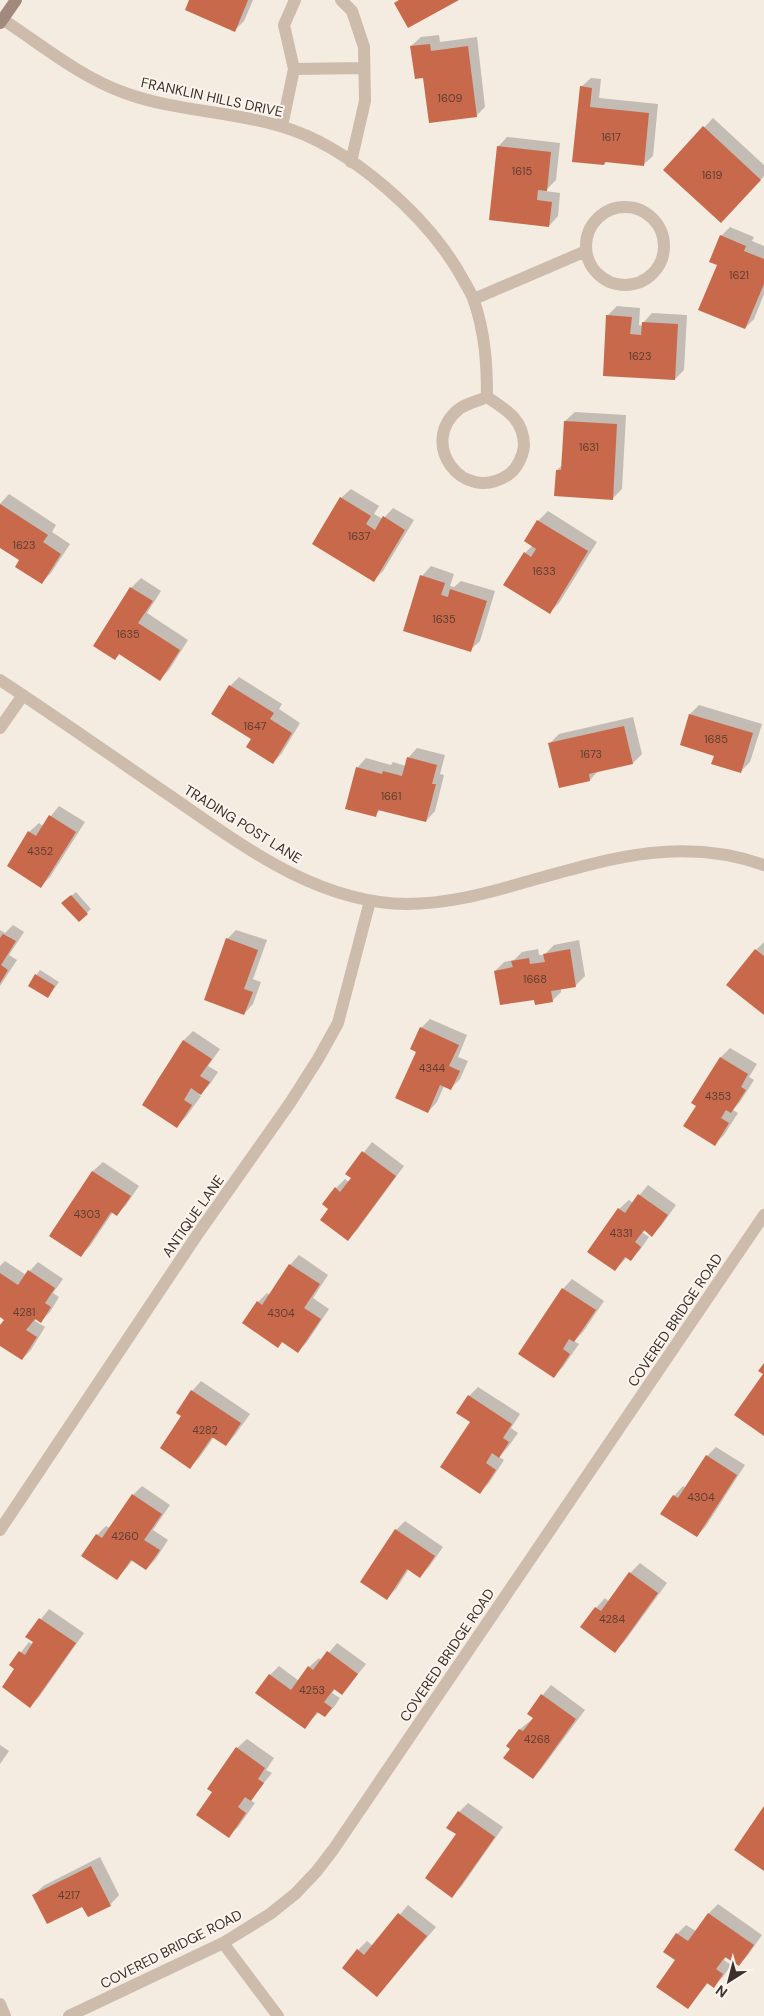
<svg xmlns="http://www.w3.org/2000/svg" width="764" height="2016" font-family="'DM Sans',sans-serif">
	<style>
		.shadow { fill: #0003 }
		.building { fill: #c8694b }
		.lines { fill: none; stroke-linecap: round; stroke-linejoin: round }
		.lane { stroke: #cdbbac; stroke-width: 12 }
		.street { stroke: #cdbbac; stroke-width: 12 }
		.secondary { stroke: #a18a7d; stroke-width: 12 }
		.labels { text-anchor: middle; stroke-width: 4; stroke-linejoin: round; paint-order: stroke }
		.number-label { font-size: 11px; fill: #5e3e33 }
		.street-label { font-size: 14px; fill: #3b302b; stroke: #fbf5ee }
	</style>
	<rect width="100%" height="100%" fill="#f4ebe1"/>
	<path class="shadow" d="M190,0H253L244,21L235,30Z
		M439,35L440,42L477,37L485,107L476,116L424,77L411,46L421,37Z
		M591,78L601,79L599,98L658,104L653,156L643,165L607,161L604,164L581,87Z
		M713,118L764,165V176L730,212L665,170Z
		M507,137L560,143L556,180L545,191L560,193L558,216L549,226L498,147Z
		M730,227L754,237L752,241L764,246V294L754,319L745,328L719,265L721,236Z
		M617,306L640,308L639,325L643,326V323L652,313L687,315L684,370L675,379L607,316Z
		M575,412L626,415L622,489L612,499L557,470L563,464L565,421Z
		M351,489L379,506L374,514L383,519L393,508L414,520L383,571L374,580L341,498Z
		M9,494L56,525L52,532L70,544L51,573L42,582L21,560L0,546V504Z
		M548,511L597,542L559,603L550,612L525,553L533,545L526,541L538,521Z
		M431,566L454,574L450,586L454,587L461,581L495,591L480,641L470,650L422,576Z
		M141,578L161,591L147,613L188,640L169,670L160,679L120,653L94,645L131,588Z
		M239,677L282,704L279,709L300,723L282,753L273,763L252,739L230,686Z
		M699,705L762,724L750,762L741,771L715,755L681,745L690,714Z
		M633,717L642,754L633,763L599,770L590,780L550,743L559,734Z
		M417,748L445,755L440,774L444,775L435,811L426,821L381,809L375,815L357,768L366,758L391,765L393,762L406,766L408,758Z
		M59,806L85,822L50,877L41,886L29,832L39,823L43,826Z
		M76,892L91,909L79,920L63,903Z
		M13,925L24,932L9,955L17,960L0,986V930L5,933Z
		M236,930L267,940L253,979L261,982L253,1004L244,1014L227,939Z
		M579,940L585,976L576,985L561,988V992L552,1001L535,998L495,971L504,962L514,960L522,952L538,949L539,955H544L554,945Z
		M764,942V1014L756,950Z
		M40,970L59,982L48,997L29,985Z
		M430,1019L467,1035L458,1057L468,1061L460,1079L451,1088L444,1086L437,1102L428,1112L418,1052L421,1028Z
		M193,1031L220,1049L208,1066L218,1072L210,1084L199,1095L201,1096L186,1117L177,1126L156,1082L184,1040Z
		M730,1048L757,1064L749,1077L754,1080L740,1102L733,1110L738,1113L724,1135L715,1144L698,1106L692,1102L721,1057Z
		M372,1142L404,1166L357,1230L348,1239L336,1188L345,1179L349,1182L352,1178L347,1174Z
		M103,1162L139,1186L126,1205L117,1214L113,1212L90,1246L81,1255L51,1235L93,1171Z
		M648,1185L676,1205L661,1226L652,1235L645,1230L643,1233L649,1237L640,1250L631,1259L627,1257L615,1270L619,1209L629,1200L633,1203Z
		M299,1255L328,1275L313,1298L329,1309L307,1342L298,1352L258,1302L267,1293L270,1295L290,1265Z
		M5,1261L26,1275L38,1262L63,1279L53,1293L59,1297L50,1312L41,1321L36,1318L35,1321L45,1327L31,1350L22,1359L0,1345V1328L6,1319L0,1316V1266Z
		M572,1279L604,1301L583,1332L574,1341L579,1344L563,1367L554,1376L520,1354L563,1289Z
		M201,1381L250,1414L235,1435L226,1445L214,1437L199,1458L190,1467L183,1416L178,1412L192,1391Z
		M478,1387L520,1414L511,1428L518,1433L508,1447L499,1457L504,1460L489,1483L480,1492L469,1396Z
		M716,1447L745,1465L706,1526L697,1536L674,1496L683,1486L686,1488L707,1456Z
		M142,1486L170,1505L153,1530L168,1540L155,1560L146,1569L133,1560L117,1579L97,1535L106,1526L110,1528L133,1495Z
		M405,1521L443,1547L429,1567L420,1576L409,1569L396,1589L387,1598L396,1530Z
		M640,1563L667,1583L624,1642L615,1651L596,1608L605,1598L609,1602L630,1573Z
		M49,1609L84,1633L39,1697L30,1706L16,1669L11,1665L29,1642L33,1645L35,1642L27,1637Z
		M337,1643L366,1664L342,1694L335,1689L332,1693L340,1698L334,1707L324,1716L319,1712L304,1727L270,1675L279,1666L299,1681L309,1667L319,1658L322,1661Z
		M551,1685L585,1710L542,1768L533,1778L508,1746L520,1729L534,1718L528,1713Z
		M247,1739L274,1758L266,1770L272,1773L250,1800L255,1803L238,1827L228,1836L214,1792L237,1748Z
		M0,1745L9,1751L0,1764Z
		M468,1803L503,1827L461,1887L452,1896L459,1812Z
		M100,1857L119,1895L110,1905H83L34,1895L43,1886Z
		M718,1904L762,1935L748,1955L739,1965L727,1956L724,1960L731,1965L723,1977L714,1986L708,1983L688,2007L677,1960V1934L686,1925L696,1931L709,1913Z
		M408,1905L436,1927L377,1996L358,1950L367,1941L373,1946Z"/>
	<path class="building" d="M189,0H248L235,32L185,10Z
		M399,0H459L408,28L394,3Z
		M430,44L431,51L468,46L477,117L429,123L423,78L415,79L410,46Z
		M580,86L592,88L590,107L649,113L644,166L605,162L604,165L572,162Z
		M703,126L761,180L721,223L663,170Z
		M497,146L551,152L547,191L538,190L537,200L552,202L549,227L489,220Z
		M720,235L746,246L744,251L764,259V284L745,329L698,310L717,265L709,262Z
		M606,315L632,317L630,334L641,335L642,322L678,324L675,380L603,376Z
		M564,421L617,424L613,500L554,496L556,470H561Z
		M340,497L371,516L366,524L375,530L383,516L405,530L374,582L312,544Z
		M0,504L48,535L43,542L61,554L42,584L15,567L19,560L0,548Z
		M537,520L588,551L550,614L503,585L524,552L531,557L536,549L524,541Z
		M420,575L445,583L441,595L448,597L450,589L487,601L471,652L403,631Z
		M130,587L153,601L138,623L180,650L160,681L119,654L115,660L93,646Z
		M229,685L274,713L270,719L292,733L273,764L246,747L251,739L211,714Z
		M689,714L753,733L741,773L711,764L714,756L680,745Z
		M624,726L633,764L589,774L590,781L559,788L548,743Z
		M407,757L437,765L432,784H436L426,822L378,810L376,817L345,809L356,767L382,774L383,771L402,776Z
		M49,815L76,832L41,888L7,866L28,831L36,836Z
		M71,895L88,914L79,922L61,903Z
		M3,934L16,941L1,965L8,970L0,983V938Z
		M226,938L258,950L244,989L253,992L244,1015L204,1000Z
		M570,949L576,987L551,991L553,1002L535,1005L534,1000L500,1005L494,971L513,967L511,961L529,958L530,964L545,962L543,954Z
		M755,949L764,956V1015L726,985Z
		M35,974L55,986L48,998L28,986Z
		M420,1027L459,1045L449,1066L460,1071L451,1090L440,1085L428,1113L395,1098L416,1052L410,1049Z
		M183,1040L212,1059L200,1076L210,1082L201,1095L191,1088L184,1100L192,1105L177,1128L142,1105Z
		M720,1057L748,1074L741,1087L746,1090L731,1113L726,1110L721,1118L729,1123L715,1146L683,1126L696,1106L691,1103Z
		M362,1151L396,1176L348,1241L320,1220L328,1209L322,1204L335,1187L340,1192L351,1178L345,1174Z
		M92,1171L131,1196L117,1216L111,1212L81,1257L49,1236Z
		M638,1194L668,1215L652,1237L644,1230L635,1242L641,1247L631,1261L625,1257L615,1271L587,1252L618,1208L625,1213Z
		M289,1264L320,1284L304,1308L321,1319L298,1353L282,1342L278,1348L242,1323L257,1301L262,1305Z
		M28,1270L55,1288L45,1303L51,1307L41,1323L35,1319L26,1330L37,1337L22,1360L0,1346V1325L4,1320L0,1317V1273L18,1285Z
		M562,1288L596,1310L574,1342L569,1339L563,1349L570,1354L554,1378L518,1354Z
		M764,1363V1436L734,1415L763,1374L758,1371Z
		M191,1390L241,1423L226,1446L212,1437L190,1469L160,1448L181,1416L176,1413Z
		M468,1395L512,1424L503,1438L509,1442L499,1458L492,1453L486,1463L496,1470L480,1494L440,1467L470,1422L456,1413Z
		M706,1455L737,1475L697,1537L660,1514L673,1495L678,1498Z
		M132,1494L162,1514L144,1540L160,1550L146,1570L131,1560L117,1580L81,1556L96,1534L102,1538Z
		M395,1529L435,1556L420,1578L407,1569L387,1600L360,1582Z
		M629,1572L658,1593L615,1653L580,1627L595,1607L601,1611Z
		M39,1618L76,1643L30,1708L2,1687L14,1669L9,1665L19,1651L25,1655L33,1642L25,1637Z
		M327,1651L358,1674L342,1695L334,1689L324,1702L332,1708L325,1717L317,1712L305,1729L255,1693L269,1674L291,1690L308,1666L313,1670Z
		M541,1694L576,1719L533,1779L503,1758L510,1749L506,1746L519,1729L523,1731L533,1718L527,1714Z
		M236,1747L265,1768L258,1779L264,1783L251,1801L245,1797L238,1807L246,1813L229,1838L196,1815L212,1792L207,1789Z
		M764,1806V1871L734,1850Z
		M458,1811L495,1837L452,1898L425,1878L456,1834L446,1828Z
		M91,1866L111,1906L88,1917L82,1907L47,1924L32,1895Z
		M398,1913L427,1936L377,1997L342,1968L357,1949L364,1955Z
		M708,1913L754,1945L739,1966L725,1957L716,1969L723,1974L714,1988L707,1983L688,2009L656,1987L675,1960L663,1952L676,1933L688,1941Z"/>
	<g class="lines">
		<path class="lane" d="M341,0L352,11L364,47L365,101L351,162
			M294,69L364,68
			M282,126L294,69L284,25L295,0
			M586 246a39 39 0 1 1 78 0a39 39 0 1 1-78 0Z
			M474,299L586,251"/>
		<path class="street" d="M2,19C42,45 80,77 125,93C174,111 230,111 280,126C350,146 430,218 464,281C467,287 472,294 474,301C485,333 487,364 487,397C478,401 467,403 459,409C417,443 463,505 508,475C517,469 523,456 524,446C524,420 507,410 487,397
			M0,680C55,716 109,754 163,791C237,841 313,903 407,904C446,904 484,894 522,883C605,860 679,835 764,865
			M0,728L23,695
			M0,1530L197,1235L290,1103L318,1059L338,1023L370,901
			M223,1943L278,2016
			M0,2004L5,2016
			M69,2016L223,1943L244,1930L270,1914L295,1894L316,1872L333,1850L764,1215"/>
		<path class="secondary" d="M0,23L16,0"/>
	</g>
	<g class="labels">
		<g class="number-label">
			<text x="450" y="102">1609</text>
			<text x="611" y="141">1617</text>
			<text x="522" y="175">1615</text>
			<text x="712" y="179">1619</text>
			<text x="739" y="279">1621</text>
			<text x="640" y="360">1623</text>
			<text x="589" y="451">1631</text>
			<text x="359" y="540">1637</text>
			<text x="24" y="549">1623</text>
			<text x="544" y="575">1633</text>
			<text x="444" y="623">1635</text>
			<text x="128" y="638">1635</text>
			<text x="255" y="730">1647</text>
			<text x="716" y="743">1685</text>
			<text x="591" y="758">1673</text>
			<text x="391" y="800">1661</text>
			<text x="40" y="855">4352</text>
			<text x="535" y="983">1668</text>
			<text x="432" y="1072">4344</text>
			<text x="718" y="1100">4353</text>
			<text x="87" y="1218">4303</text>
			<text x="621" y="1237">4331</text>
			<text x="24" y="1316">4281</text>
			<text x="281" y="1317">4304</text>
			<text x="205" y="1434">4282</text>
			<text x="701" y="1501">4304</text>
			<text x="125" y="1540">4260</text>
			<text x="612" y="1623">4284</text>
			<text x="312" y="1694">4253</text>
			<text x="537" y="1743">4268</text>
			<text x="69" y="1899">4217</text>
		</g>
		<g class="street-label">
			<text transform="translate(212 97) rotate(12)" y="5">FRANKLIN HILLS DRIVE</text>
			<text transform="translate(243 824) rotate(32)" y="5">TRADING POST LANE</text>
			<text transform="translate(193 1216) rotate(-55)" y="5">ANTIQUE LANE</text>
			<text transform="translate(675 1320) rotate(-56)" y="5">COVERED BRIDGE ROAD</text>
			<text transform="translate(447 1655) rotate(-56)" y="5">COVERED BRIDGE ROAD</text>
			<text transform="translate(171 1949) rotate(-27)" y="5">COVERED BRIDGE ROAD</text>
		</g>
	</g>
	<g transform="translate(729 1981) rotate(216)" stroke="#fbf5ee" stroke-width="4" paint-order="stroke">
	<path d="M0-4L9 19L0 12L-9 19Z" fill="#3b302b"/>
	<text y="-8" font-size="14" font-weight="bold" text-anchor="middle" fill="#3b302b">N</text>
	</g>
</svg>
